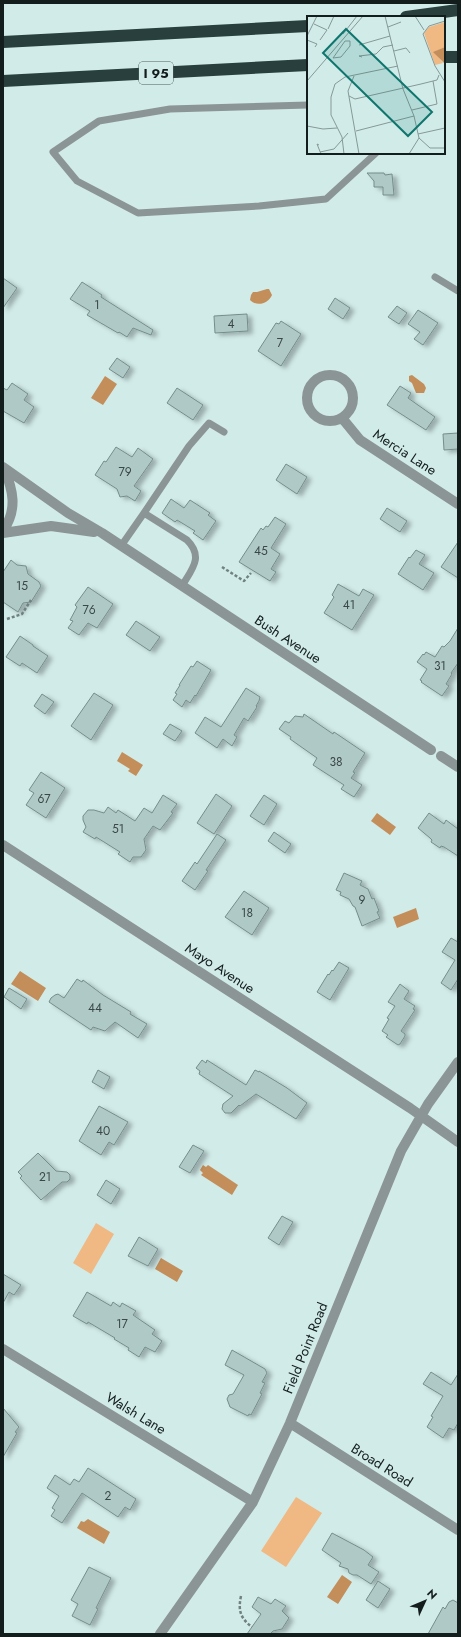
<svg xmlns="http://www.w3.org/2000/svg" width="461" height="1637" font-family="Jost,sans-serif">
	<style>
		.green { fill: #f0b883 }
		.water { fill: #c38e59 }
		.building { fill: #afc9c7; stroke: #758d8b; filter: url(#shadow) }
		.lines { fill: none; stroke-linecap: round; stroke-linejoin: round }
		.path { stroke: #708180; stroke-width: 2.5; stroke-dasharray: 3 2; stroke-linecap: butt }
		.service { stroke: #8b9595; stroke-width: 7 }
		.minor { stroke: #8b9595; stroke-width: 10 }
		.motorway { stroke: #283f3d; stroke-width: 12 }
		.labels { text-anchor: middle; stroke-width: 3; stroke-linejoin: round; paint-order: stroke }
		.number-label { font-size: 12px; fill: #3a4847 }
		.shield { fill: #d1ebe9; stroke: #4c5b5a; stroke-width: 1 }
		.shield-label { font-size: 13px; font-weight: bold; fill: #131d1c }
		.street-label { font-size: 14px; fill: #131d1c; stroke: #d1ebe9 }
		.inset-road { fill: none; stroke: #859997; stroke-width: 1 }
		.view { fill: #0f766e; fill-opacity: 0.15; stroke: #0f766e; stroke-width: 2 }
		.inset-edge { fill: none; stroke: #131d1c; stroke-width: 2 }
	</style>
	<defs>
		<filter id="shadow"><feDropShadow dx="4.5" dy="2.5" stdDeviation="2" flood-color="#0004"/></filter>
	</defs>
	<rect width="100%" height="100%" fill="#d1ebe9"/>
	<path class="green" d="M96,1223L114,1234L91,1274L73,1263Z
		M296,1497L322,1513L286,1567L261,1551Z"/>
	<path class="water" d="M267,289H269L272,295C268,304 257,307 250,300L251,295L253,292H257Z
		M412,375L424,384L426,388L424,393H416L412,383L409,381V376Z
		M105,376L117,384L103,405L91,398Z
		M122,752L143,765L136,776L128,771L130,769L117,761Z
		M377,813L396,827L390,835L371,821Z
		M416,908L419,919L397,928L393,917Z
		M20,971L46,988L38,1001L11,984Z
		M203,1165L206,1167L208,1165L238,1185L232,1195L201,1175L203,1173L200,1170Z
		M161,1258L183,1271L177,1282L155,1269Z
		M88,1519L110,1532L104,1544L77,1528L81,1521L84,1522Z
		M342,1575L352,1582L338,1604L327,1597Z"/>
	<path class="building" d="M367,173H384L385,175L392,174L394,195H383V187H374V181Z
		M3,278L17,288L3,308Z
		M82,282L102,295L101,297L153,330L151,335L133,328L127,337L119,332L118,333L87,315L90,311L70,299Z
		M335,298L350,308L343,319L328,309Z
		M397,306L407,313L399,324L388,317Z
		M418,310L438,323L423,345L414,339L420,332L408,324Z
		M247,314L248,331L215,333L214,316Z
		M281,321L301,334L281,366L258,351L276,323L279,324Z
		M117,358L130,367L123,378L109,369Z
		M12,383L28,394L24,400L34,407L24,423L3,411V388L7,390Z
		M400,386L411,393L408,398L435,417L426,430L387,405Z
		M177,388L203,405L193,420L167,403Z
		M458,433V449L444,450L443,434Z
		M116,447L132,457L138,448L153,459L134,486L141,491L135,501L127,496L120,497L117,489L95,475L104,461L106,462Z
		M286,464L307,477L297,494L276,480Z
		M171,499L184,508L190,500L210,513L208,515L216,521L203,540L193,533L195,531L177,520L175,522L162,513Z
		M387,508L407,521L400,532L380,519Z
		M275,517L286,524L271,548L280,554L271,569L276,572L270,581L239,562L261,528L263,530L266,526L268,527Z
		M458,542V578L441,567Z
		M416,550L425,555L419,564L434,573L423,590L398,574L409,557L410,558Z
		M11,560L17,565L26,566L28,574L39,582L41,586L31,602L23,603L18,612L3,602V572Z
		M338,584L359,596L363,589L374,595L352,630L324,613L334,597L332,595Z
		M88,587L113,604L97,628L88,623L79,635L68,628L73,621L70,620L77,607L75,605Z
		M136,621L160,637L150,651L126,635Z
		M458,628V663L451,673L452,674L446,684L449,686L442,696L421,682L422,681L420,680L427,669L417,662L423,654L424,655L426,652L435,657L442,646L444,647L450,641Z
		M20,636L33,645V646L48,656L37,673L22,663L20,666L6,657Z
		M197,661L211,670L196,696L195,695L190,703L186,700L182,707L173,700L177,694L175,693L180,685H179L191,666L193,667Z
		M246,688L260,697L259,701L256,706L257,707L248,721L244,718L234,735L237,737L232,746L223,739L217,748L195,733L205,717L221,727Z
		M94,693L113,705L91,740L71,726Z
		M42,694L54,702L45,714L34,706Z
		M304,714L333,734L334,732L365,753L353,772L355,773L351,778L362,785L354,797L341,789L344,785L313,765L317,758L290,739L291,737L279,729L285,721L289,723L295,716L303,717Z
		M170,724L182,731L175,741L163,734Z
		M41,772L65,788L46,818L26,805L34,793L29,790Z
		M216,794L232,806L214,834L197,823Z
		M163,795L177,804L171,812L173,813L160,830L153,826L144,839L146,850L141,857H133L130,862L118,854L120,852L96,837L95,839L83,832L86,827L83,820V816L88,810H94L104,813L108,807L116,813L118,810L135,821L144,808L152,813Z
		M264,795L277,804L264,825L250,816Z
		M429,813L444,824L446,820L458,829V856L444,847L441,846L440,848L431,842L432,840L430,838L418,828Z
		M274,832L291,844L285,853L268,841Z
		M217,834L226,840L206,870L208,871L195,890L182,881L195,862L197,864Z
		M344,873L362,881L360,885L368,889L372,899L374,898L379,911L377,912L380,918L362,926L355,907L353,906L349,899L340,895L341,892L336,890Z
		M244,891L269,908L252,935L225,917Z
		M451,938L458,942V979L451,990L441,983L455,960L442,952Z
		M339,962L349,968L330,1000L317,992L328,974L329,975L332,970L333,971Z
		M77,979L82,982L83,980L103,995L131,1012L130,1014L147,1024L138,1038L115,1022L105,1031L93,1027L91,1030L49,1002L51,998L55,995L58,994L64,998Z
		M400,984L409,991L404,999L415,1006L413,1009L415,1010L401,1031L405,1034V1036L400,1044L398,1045L386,1037L388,1035L382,1031L389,1019L387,1018L395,1006L388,1002Z
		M9,988L27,999L21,1009L4,997Z
		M202,1060L206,1063L207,1060L246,1085L255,1070L259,1072V1071L287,1088L307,1103L296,1119L256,1094L240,1106L239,1105L231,1113H225L222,1109L223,1104L233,1096L199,1074L200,1071L196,1068Z
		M98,1070L110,1077L104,1089L92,1082Z
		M99,1106L128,1122L114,1145L109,1142L101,1155L79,1141Z
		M193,1145L204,1151L190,1173L179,1167Z
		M38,1153L56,1171L67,1172L70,1175V1179L67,1182H62L41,1200L20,1178L22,1176L18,1172Z
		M106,1180L120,1189L111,1204L97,1195Z
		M282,1216L293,1222L279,1245L268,1238Z
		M139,1237L158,1249L148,1266L128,1256Z
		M3,1274L21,1285L14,1295L9,1292L3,1303Z
		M87,1292L111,1306L113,1302L120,1307L122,1303L136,1311L133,1315L155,1330L152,1334L162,1341L155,1352L145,1347L139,1357L128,1350L129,1348L114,1339L115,1338L88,1322L87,1324L73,1316Z
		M232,1350L265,1369L267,1373L262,1382L265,1383L260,1393L262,1394L251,1415L249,1414L248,1416L230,1407L227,1399L229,1395L233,1394L244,1375L225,1365Z
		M431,1372L451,1385L458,1374V1423L454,1430L449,1428L443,1438L427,1427L433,1417L431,1416L443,1396L423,1384Z
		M3,1408L19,1427L15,1432L17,1433L3,1457Z
		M88,1468L136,1499L130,1510L125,1507L118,1517L82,1493L62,1523L51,1516L55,1510L52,1508L59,1496L47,1488L55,1475L70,1485L74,1479L79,1482Z
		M332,1533L364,1550L373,1557L368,1565L379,1572L371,1584L357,1575H353L349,1573L348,1569L339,1566L341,1563L322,1550Z
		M89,1567L111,1578L96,1608L98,1609L90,1625L72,1616L78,1604L71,1600Z
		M378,1581L390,1589L378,1608L366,1600Z
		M258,1597L271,1604L275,1599L286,1606L282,1611L289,1618L282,1629L273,1631L270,1634H247L261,1614L252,1607Z
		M453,1600L458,1603V1634H428L443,1607L445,1609L449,1602Z"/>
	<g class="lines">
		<path class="path" d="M222,567L244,581L251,573
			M7,619L22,614L31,600
			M241,1596C238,1610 240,1618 252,1627"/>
		<path class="service" d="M308,105L170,109L99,121L53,152L77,181L138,213L259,206L326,199L376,153
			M435,277L458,291
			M144,513L189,446L209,423L224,432
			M121,546L144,513L187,540C204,557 192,569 182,586"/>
		<path class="minor" d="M307 398a23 23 0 1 1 46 0a23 23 0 1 1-46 0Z
			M342,418L360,440L458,504
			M3,467L68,513L102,533L431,750
			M3,531C18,509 13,490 4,468
			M3,533L51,526L94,532
			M441,756L458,767
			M3,845L410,1108L458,1142
			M3,1349L253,1502
			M290,1423L458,1530
			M160,1634L253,1502L290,1423L401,1151L428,1104L458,1062"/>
		<path class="motorway" d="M406,17L458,10
			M3,42L308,26
			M444,57H458
			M3,81L308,65"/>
	</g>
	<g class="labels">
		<g class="number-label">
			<text x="97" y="309">1</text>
			<text x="231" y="328">4</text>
			<text x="280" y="347">7</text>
			<text x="125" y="476">79</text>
			<text x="261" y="555">45</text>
			<text x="22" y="590">15</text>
			<text x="349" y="609">41</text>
			<text x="89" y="614">76</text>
			<text x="440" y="670">31</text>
			<text x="336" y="766">38</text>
			<text x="44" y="803">67</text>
			<text x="118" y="833">51</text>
			<text x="362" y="904">9</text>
			<text x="247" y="917">18</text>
			<text x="95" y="1012">44</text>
			<text x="103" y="1135">40</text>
			<text x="45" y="1181">21</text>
			<text x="122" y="1328">17</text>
			<text x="108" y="1500">2</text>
		</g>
		<rect class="shield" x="139" y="62" width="34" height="22" rx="3"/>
		<g class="shield-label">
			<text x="156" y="78">I 95</text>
		</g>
		<g class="street-label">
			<text transform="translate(405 452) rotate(33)" y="5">Mercia Lane</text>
			<text transform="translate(288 639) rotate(33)" y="5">Bush Avenue</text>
			<text transform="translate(220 968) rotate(33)" y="5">Mayo Avenue</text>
			<text transform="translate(305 1348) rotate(-68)" y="5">Field Point Road</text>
			<text transform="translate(136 1413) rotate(31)" y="5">Walsh Lane</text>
			<text transform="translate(382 1465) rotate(32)" y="5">Broad Road</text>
		</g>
	</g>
	<g transform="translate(307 16)">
		<rect width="138" height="138" fill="#d1ebe9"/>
		<path d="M138,6V31L127,36L136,47L128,49L117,17L122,11Z" fill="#f0b883"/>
		<path d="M138,31V48L126,36Z" fill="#c38e59"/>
		<path class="inset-road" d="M78,0L96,73L107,100L112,122L123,132H138M108,0L117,14M138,5L122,10L116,18L128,50L138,66M7,8L20,14L13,24M81,11L94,6M21,13L27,0M36,18L50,0M0,20L10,0M0,24L10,28L8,31M38,25H43V30L34,41L26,42ZM52,29L83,20M87,35L99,32L103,37M55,41L52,40L69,38L76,31L86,29M47,60L41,75L52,138M0,65L56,0M42,80L48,83L114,68L130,64L132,59M105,94L130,88L126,65M0,110L16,113L30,112M49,115L107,100M111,118L138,112M12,129L10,128L14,138M13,136L27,133L41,117M37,138L35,121L24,99V81L28,68L38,61L91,50M102,138L112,122"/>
		<path class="view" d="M39,13L125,96L101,120L16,37Z"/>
		<rect width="138" height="138" class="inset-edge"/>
	</g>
	<rect width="461" height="1637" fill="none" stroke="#131d1c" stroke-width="8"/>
	<g transform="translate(425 1601) rotate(46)" stroke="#d1ebe9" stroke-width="3" paint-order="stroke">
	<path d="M0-3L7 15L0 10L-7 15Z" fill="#131d1c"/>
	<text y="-6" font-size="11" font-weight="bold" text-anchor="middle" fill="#131d1c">N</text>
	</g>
</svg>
